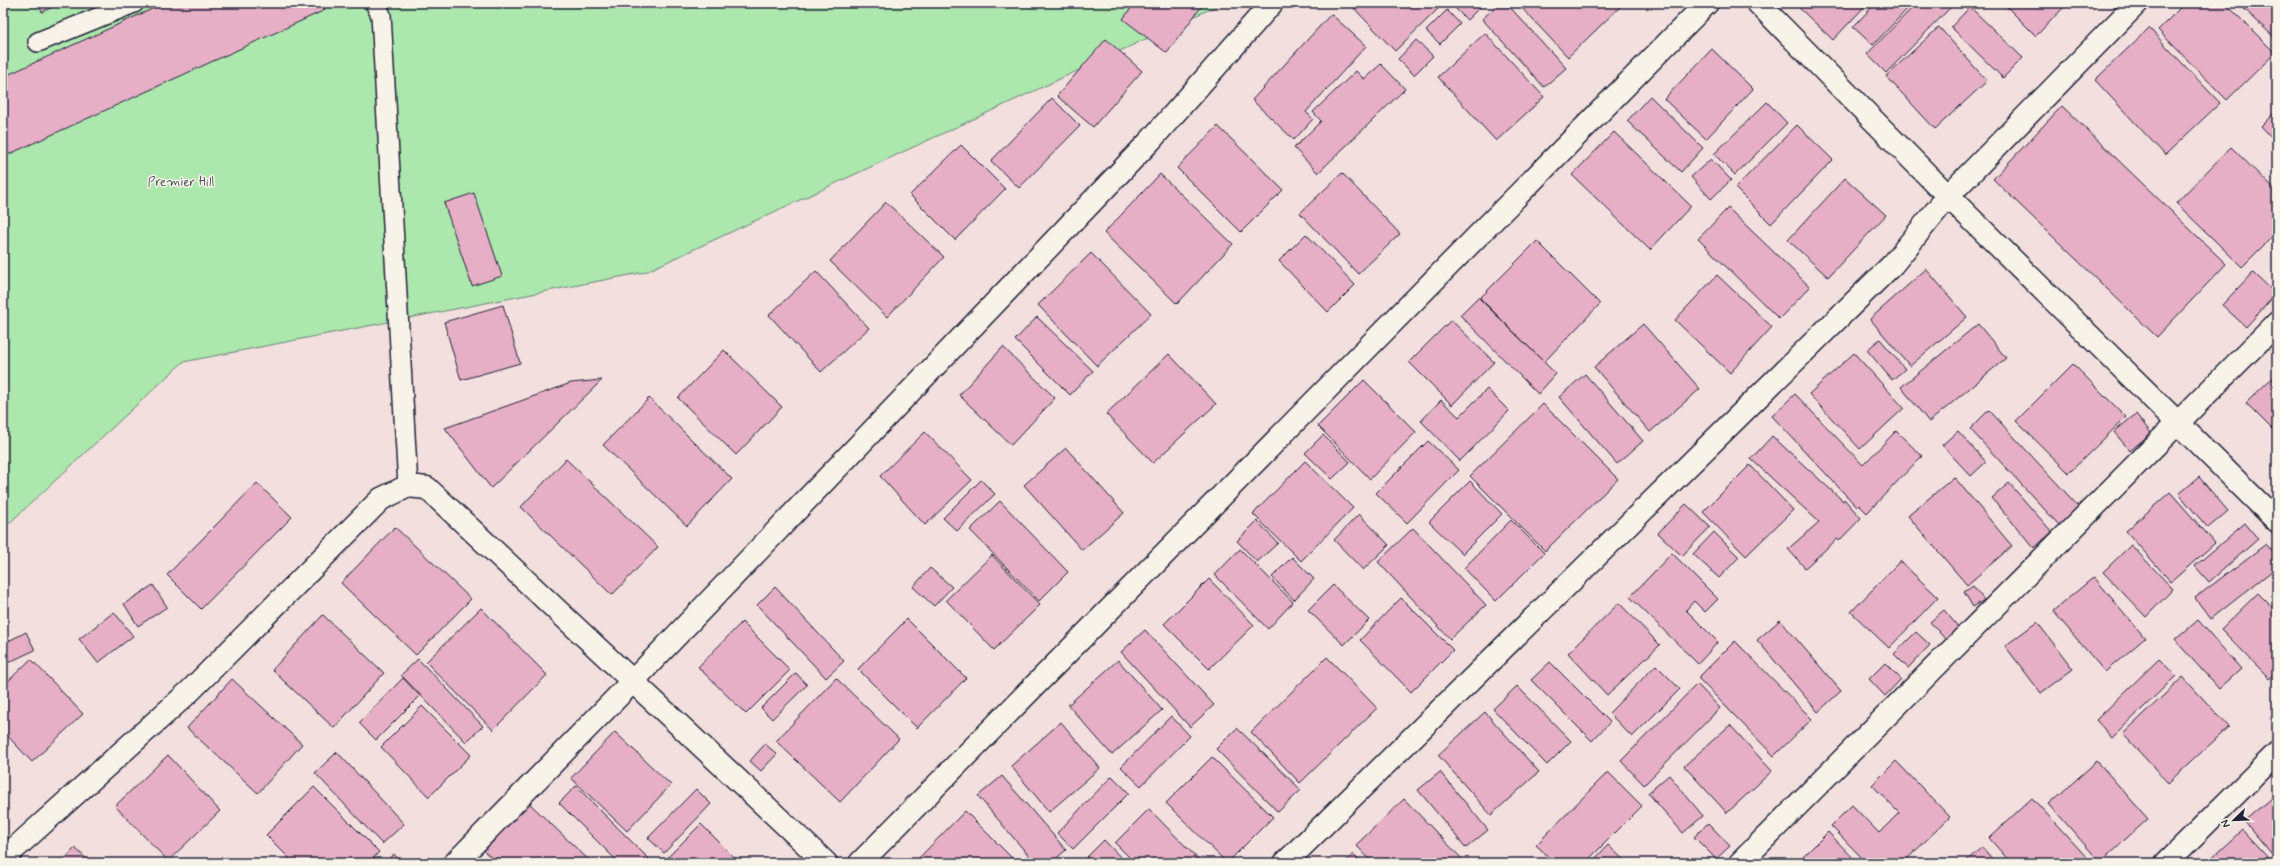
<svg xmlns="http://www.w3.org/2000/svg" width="2280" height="866" font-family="Mynerve,sans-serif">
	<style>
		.green { fill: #ace7ad; stroke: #678474 }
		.building { fill: #e6afc6; stroke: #22223b }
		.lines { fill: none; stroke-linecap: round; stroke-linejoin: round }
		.lane-casing { stroke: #22223b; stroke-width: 22 }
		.street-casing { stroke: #22223b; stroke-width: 25 }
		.lane { stroke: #f7f3e8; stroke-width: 19 }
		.street { stroke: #f7f3e8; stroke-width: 22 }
		.labels { text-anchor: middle; stroke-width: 3; stroke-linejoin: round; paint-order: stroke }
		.park-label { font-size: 13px; fill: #445358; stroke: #f7f3e8 }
	</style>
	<rect width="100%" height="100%" fill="#f2dfde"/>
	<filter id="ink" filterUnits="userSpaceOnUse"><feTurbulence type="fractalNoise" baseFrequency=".025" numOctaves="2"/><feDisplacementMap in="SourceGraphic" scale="8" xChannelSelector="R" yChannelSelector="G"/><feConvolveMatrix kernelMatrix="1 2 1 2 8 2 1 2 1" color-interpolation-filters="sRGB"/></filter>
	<g filter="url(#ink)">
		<path class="green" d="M3,3H1223L645,272L183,362L3,529Z"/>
		<path class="building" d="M38,3H61L42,12Z
			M165,3H322L325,10L3,157V77Z
			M1135,3H1204L1167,53L1123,19Z
			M1349,3H1437L1441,6L1395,51Z
			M1460,3H1484L1467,20L1455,8Z
			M1500,3H1506L1566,68L1544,87L1482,19Z
			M1517,3H1624L1568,57Z
			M1794,3H1868L1833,40Z
			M1876,3H1913L1873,45L1853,27Z
			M1917,3L1954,4L1886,73L1867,54Z
			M2003,3H2068L2036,36Z
			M2185,3H2225L2275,53L2227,100L2158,30Z
			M2238,3H2277V40Z
			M1970,7L2023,58L2003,78L1951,27Z
			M1447,10L1460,24L1440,44L1426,31Z
			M1331,14L1366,46L1306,112L1313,119L1294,140L1252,100Z
			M1939,27L1987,81L1935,129L1886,76Z
			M2149,28L2220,103L2165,155L2095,80Z
			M1485,33L1544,97L1496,141L1438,77Z
			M1106,39L1142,71L1093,127L1057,96Z
			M1416,40L1433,56L1414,75L1398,59Z
			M1712,49L1753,89L1706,139L1664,99Z
			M1381,64L1405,89L1318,173L1294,148L1321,121L1313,112L1356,71L1364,79Z
			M1650,96L1703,148L1681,172L1627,121Z
			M1052,98L1080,126L1019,188L991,161Z
			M1767,102L1787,123L1735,175L1714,154Z
			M2062,106L2226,264L2157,337L1993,179Z
			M2277,110V143L2261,126Z
			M1797,125L1833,160L1771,224L1735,188Z
			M1218,126L1283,190L1241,232L1177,168Z
			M1614,132L1691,206L1650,250L1572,175Z
			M961,145L1005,189L955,240L910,195Z
			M2231,147L2277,192V232L2242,267L2176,203Z
			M1711,159L1731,180L1711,199L1691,177Z
			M1342,173L1400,234L1358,274L1300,213Z
			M1160,174L1233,244L1177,304L1104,233Z
			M1845,178L1886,215L1828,277L1788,240Z
			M474,193L502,276L472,286L444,203Z
			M886,202L944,257L887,317L830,261Z
			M1728,208L1810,287L1779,319L1698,239Z
			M1306,234L1355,285L1328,312L1279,261Z
			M1537,241L1600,304L1544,362L1480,298Z
			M1091,253L1151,314L1097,366L1038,305Z
			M1926,269L1967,317L1910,366L1870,319Z
			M816,271L869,328L821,372L769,315Z
			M2253,272L2276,294L2246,327L2222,305Z
			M1717,275L1772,327L1730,373L1675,320Z
			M1478,297L1556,374L1538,394L1460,315Z
			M503,305L520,363L461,380L444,322Z
			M1037,317L1093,371L1070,395L1015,340Z
			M1451,320L1494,362L1452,405L1409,362Z
			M1643,324L1700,389L1650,432L1594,367Z
			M1978,324L2006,358L1929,422L1901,387Z
			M1880,339L1905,369L1892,380L1867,350Z
			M1003,347L1055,398L1011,445L959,395Z
			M724,350L782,407L736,455L678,398Z
			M1854,353L1904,408L1860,449L1809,394Z
			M1169,354L1216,404L1153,463L1106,414Z
			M2073,364L2126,417L2069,473L2016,421Z
			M2277,373V434L2246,403Z
			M1585,374L1643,441L1617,464L1559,397Z
			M602,380L491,488L445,428L571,383Z
			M1364,380L1416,432L1370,479L1318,426Z
			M1487,389L1509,411L1460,461L1421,421L1441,400L1459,417Z
			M1795,394L1863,465L1896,431L1922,456L1867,513L1859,505L1857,507L1772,416Z
			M649,398L732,479L687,526L603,445Z
			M1543,404L1618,479L1545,551L1470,476Z
			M1989,410L2079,507L2059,525L1970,429Z
			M2136,414L2151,433L2130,451L2114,432Z
			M1958,431L1986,462L1971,476L1942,445Z
			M925,432L972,480L925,525L880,476Z
			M1323,435L1350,462L1332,479L1305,453Z
			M1772,436L1843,501L1844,499L1861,518L1839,541L1837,539L1805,568L1788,549L1819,522L1751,459Z
			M1428,441L1459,470L1407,523L1376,493Z
			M1066,448L1124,513L1082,550L1024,485Z
			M566,459L658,547L612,595L521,507Z
			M1305,461L1353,508L1301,561L1253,514Z
			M1750,465L1793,510L1746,556L1703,512Z
			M1954,477L2012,546L1967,585L1908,516Z
			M2199,477L2228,511L2208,528L2179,494Z
			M981,480L995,494L957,531L943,518Z
			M1470,481L1502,514L1462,554L1429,522Z
			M257,483L292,517L201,609L167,575Z
			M2009,483L2052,532L2034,548L1992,498Z
			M2170,492L2215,543L2171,582L2126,531Z
			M1000,501L1068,572L1039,601L970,530Z
			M1686,504L1710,527L1682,556L1658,533Z
			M1359,514L1389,545L1363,570L1334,540Z
			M1511,520L1544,553L1496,601L1464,568Z
			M1257,521L1278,543L1257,562L1237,541Z
			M2245,523L2258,539L2209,582L2195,566Z
			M395,527L471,599L416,655L341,583Z
			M1413,528L1486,605L1450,639L1378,562Z
			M1714,532L1739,557L1719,578L1693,554Z
			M2266,544L2277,557V567L2211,619L2195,598Z
			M2131,545L2173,589L2146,617L2103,572Z
			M1240,549L1293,602L1268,629L1215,575Z
			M1672,553L1718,599L1705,612L1694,601L1686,610L1718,642L1698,664L1630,597Z
			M992,555L1040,605L994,650L946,600Z
			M1292,557L1314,579L1294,600L1272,577Z
			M1900,561L1938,597L1889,648L1851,612Z
			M930,568L952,587L934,606L913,587Z
			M2094,577L2145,638L2105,672L2053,611Z
			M1209,579L1254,625L1209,669L1164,624Z
			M153,585L167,607L138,626L124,604Z
			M1333,585L1369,620L1344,645L1308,610Z
			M1973,586L1984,600L1973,607L1964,592Z
			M775,587L844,661L826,678L757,605Z
			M2258,593L2277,612V670L2269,678L2221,629Z
			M1401,598L1453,650L1411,692L1360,640Z
			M1619,603L1660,645L1607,695L1568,653Z
			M481,608L547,675L493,730L426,662Z
			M1944,610L1960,629L1947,641L1930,622Z
			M114,612L133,636L98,663L79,639Z
			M323,615L384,673L334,728L272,670Z
			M907,619L966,678L917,728L858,669Z
			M1780,620L1841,691L1818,712L1757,640Z
			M2198,620L2241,669L2219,689L2175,640Z
			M742,622L790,670L746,714L698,667Z
			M2037,622L2073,669L2041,693L2005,646Z
			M1145,630L1214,705L1190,727L1121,652Z
			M26,632L35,650L3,665V644Z
			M1916,632L1930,645L1908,668L1894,654Z
			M1735,641L1812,719L1774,756L1698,678Z
			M1327,657L1377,708L1300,783L1251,732Z
			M31,659L83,714L32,762L3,731V686Z
			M418,659L483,726L466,742L401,675Z
			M2159,659L2176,676L2112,738L2096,720Z
			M1118,660L1162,710L1112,755L1068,705Z
			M1550,662L1610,722L1592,741L1531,680Z
			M1885,663L1901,679L1885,696L1869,679Z
			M1656,665L1680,689L1632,737L1609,713Z
			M796,673L807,685L772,719L761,708Z
			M2183,677L2229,727L2168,783L2123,734Z
			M403,678L420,696L376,740L359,723Z
			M836,678L899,739L840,802L776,741Z
			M232,679L302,744L258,793L187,728Z
			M1697,684L1720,708L1644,785L1621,761Z
			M1517,686L1571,741L1547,765L1493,709Z
			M422,706L471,755L429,797L381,747Z
			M1485,712L1539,772L1491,815L1438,755Z
			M1171,716L1190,736L1141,786L1121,767Z
			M1061,722L1100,768L1049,812L1011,766Z
			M1730,725L1772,771L1727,813L1684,766Z
			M1237,728L1301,790L1278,812L1216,749Z
			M615,732L671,785L627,831L571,778Z
			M765,744L777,754L761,771L750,761Z
			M337,752L404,824L382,844L315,773Z
			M168,755L220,811L168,861L115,806Z
			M1212,757L1273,817L1227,863L1166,803Z
			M1896,761L1950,817L1903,863H1867L1831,826L1852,805L1879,833L1899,813L1872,785Z
			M2097,761L2148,819L2100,862L2049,804Z
			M1440,772L1488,830L1466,848L1418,790Z
			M1608,772L1642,806L1585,863H1555L1536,845Z
			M1669,775L1703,816L1683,833L1648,793Z
			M1002,776L1066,850L1051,863H1035L978,796Z
			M1112,776L1129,793L1073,849L1057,833Z
			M576,786L652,862L619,863L559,803Z
			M314,787L379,852L369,863H294L266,835Z
			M696,789L711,804L664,853L648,838Z
			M2277,793V860L2244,821Z
			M2032,798L2091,862L2090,863H2011L1989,838Z
			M1404,799L1466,863H1373L1356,845Z
			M529,803L592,863H497L484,851Z
			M1149,809L1202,863H1135L1115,843Z
			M965,811L1013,859L1009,863H914Z
			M1708,823L1730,846L1716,859L1694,837Z
			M701,824L740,863H662Z
			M2242,830L2273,863H2210L2208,861Z
			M1828,832L1858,863H1797Z
			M1104,840L1126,863H1081Z
			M1608,845L1627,863H1591Z
			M1982,847L1995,862L1964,863Z
			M75,848L91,863H61Z
			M394,854L402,863H384Z
			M1354,854L1362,863H1344Z"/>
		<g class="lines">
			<defs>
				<path id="lane" d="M375,3L381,15L408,486
					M38,42L134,3"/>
				<path id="street" d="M1758,3L1948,196L2277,521
					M3,859L190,691L381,499L408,486L427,488L826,863
					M455,863L633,681L1150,141L1272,3
					M860,863L1707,3
					M1285,863L1893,264L1948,196L2137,3
					M1740,863L2277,323
					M2166,863L2277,753"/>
			</defs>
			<use href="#lane" class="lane-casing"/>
			<use href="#street" class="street-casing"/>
			<use href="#lane" class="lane"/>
			<use href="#street" class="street"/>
		</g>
	</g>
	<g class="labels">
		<g class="park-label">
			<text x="181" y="186">Premier Hill</text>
		</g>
	</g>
	<rect width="2280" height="866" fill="none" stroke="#f7f3e8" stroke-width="16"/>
	<rect x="8" y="8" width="2264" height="850" fill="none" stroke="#22223b" stroke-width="1.5" filter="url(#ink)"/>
	<g transform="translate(2234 820) rotate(247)" stroke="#f7f3e8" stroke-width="3" paint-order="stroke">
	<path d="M0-3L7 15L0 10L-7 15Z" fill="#22223b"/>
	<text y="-6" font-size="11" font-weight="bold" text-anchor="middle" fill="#22223b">N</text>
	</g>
</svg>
